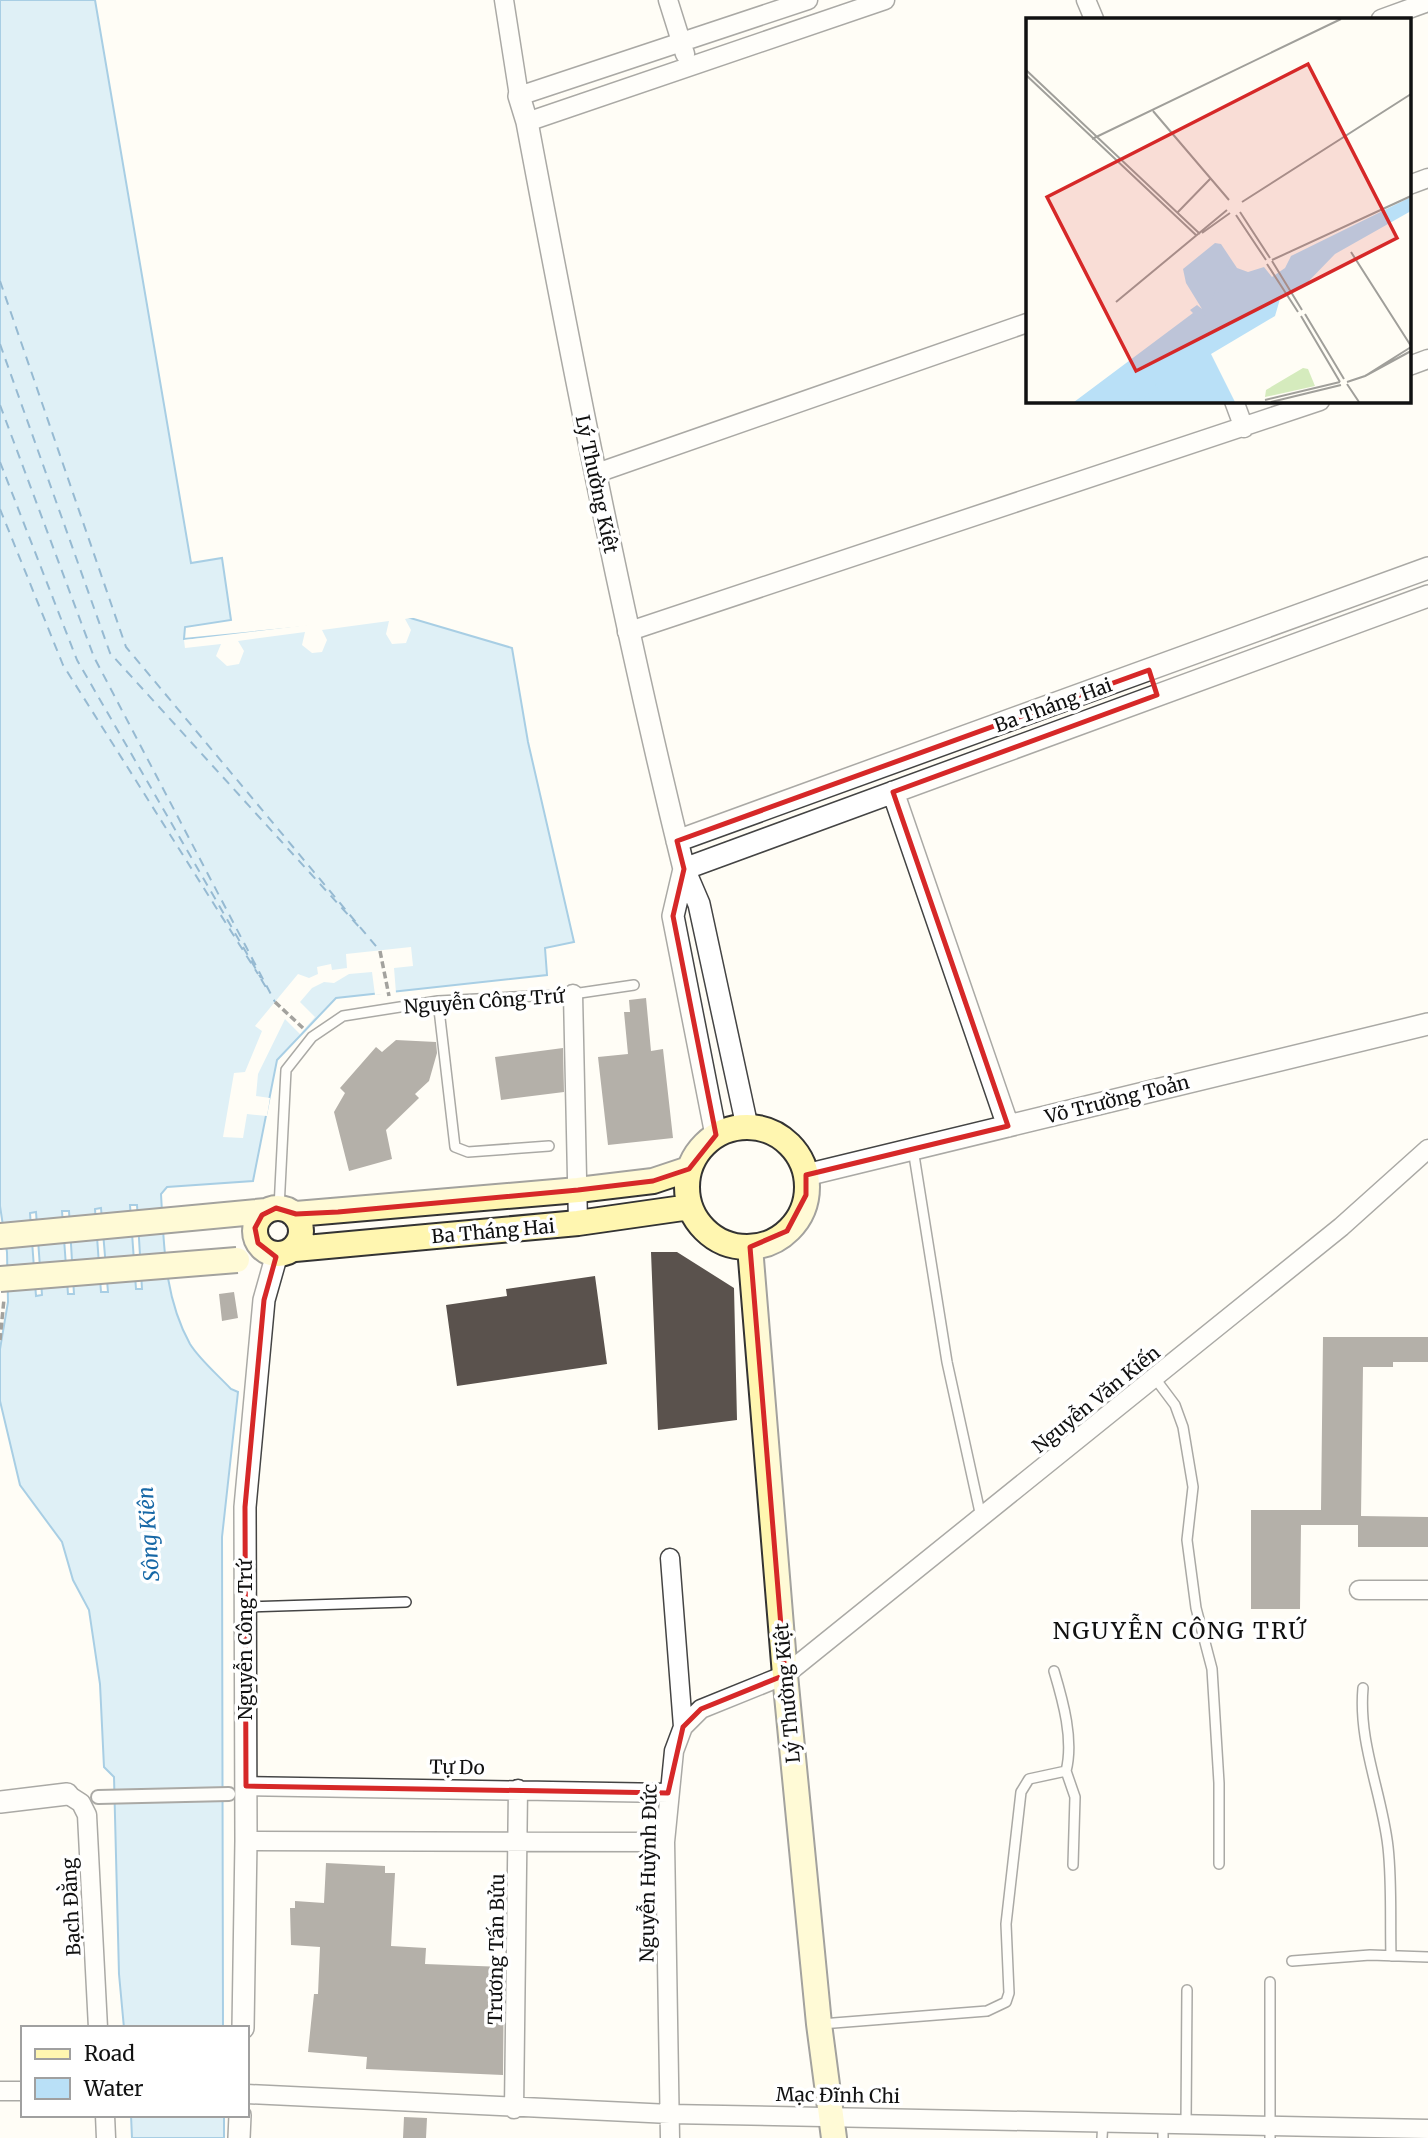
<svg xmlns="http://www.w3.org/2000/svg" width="1428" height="2138" font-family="Merriweather,serif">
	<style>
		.water { fill: #b9e0f7; stroke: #3f96cf; stroke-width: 2; fill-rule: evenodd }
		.pier { fill: #fffdf5 }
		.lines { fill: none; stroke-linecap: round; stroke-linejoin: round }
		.ferry { stroke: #1768a6; stroke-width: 2; stroke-dasharray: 9 7; stroke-linecap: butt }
		.building { fill: #5a524d }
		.service-casing { stroke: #444; stroke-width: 12 }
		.pedestrian-casing { stroke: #444; stroke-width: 16 }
		.minor-casing { stroke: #444; stroke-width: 21 }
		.tertiary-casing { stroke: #444; stroke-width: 24 }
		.secondary-casing { stroke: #333; stroke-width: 28 }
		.path { stroke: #333; stroke-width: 3.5; stroke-dasharray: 7 3.5; stroke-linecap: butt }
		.service { stroke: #fff; stroke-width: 9 }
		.pedestrian { stroke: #fff; stroke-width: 12 }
		.minor { stroke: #fff; stroke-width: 18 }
		.tertiary { stroke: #fff; stroke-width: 21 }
		.secondary { stroke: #fff6b0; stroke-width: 24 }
		.secondary-bridge-casing { stroke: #333; stroke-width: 28; stroke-linecap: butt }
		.secondary-bridge { stroke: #fff6b0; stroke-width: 24 }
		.marked { fill: none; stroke: #d62828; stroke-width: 5; stroke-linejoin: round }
		.labels { text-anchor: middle; stroke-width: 7; stroke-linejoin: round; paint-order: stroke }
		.street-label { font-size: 19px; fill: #111; stroke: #fff }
		.water-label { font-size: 21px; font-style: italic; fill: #1768a6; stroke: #fff }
		.quarter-label { font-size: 23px; letter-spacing: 2px; fill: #111; stroke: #fff }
		.inset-river { fill: none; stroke: #b9e0f7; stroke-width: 3.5 }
		.inset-road { fill: none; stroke: #a09f9a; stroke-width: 2 }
		.view { fill: #d62828; fill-opacity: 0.15; stroke: #d62828; stroke-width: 3.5 }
		.inset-edge { fill: none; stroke: #111; stroke-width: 3.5 }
	</style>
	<rect width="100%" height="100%" fill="#fffdf5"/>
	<path class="water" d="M0,0H95L191,563L222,558L231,620L185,627L184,639L407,617L512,648L528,742L574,942L545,948L547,975L336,998L277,1060L253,1181L167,1187L161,1194C164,1246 164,1297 190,1344C200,1360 218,1375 231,1389L238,1392L222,1537L223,2028H124L119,1974L114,1777L104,1767L100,1684L89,1610L73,1580L62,1542L20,1485L0,1401V1349L8,1302L7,1252L0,1206ZM130,1205H137L142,1289H136ZM101,1208L108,1292H101L95,1209ZM62,1211H69L74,1294H68ZM36,1212L42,1295L36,1296L30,1213Z
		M131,2115H224V2138H132Z"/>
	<path class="pier" d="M407,613L419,617L405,619L411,630L406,643L392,644L386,634L389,621L374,623L322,630L327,640L322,652L312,653L302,645L305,632L238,641L244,651L239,664L227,666L216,656L221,644L185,648L184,640Z
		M411,947L413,966L394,968L396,993L375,995L372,972L349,974L334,983L324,982L312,988L300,1002L315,1017L300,1034L285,1019L258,1074L256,1096L270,1098L267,1116L247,1114L243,1138L223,1137L234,1073L245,1072L262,1031L255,1026L298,974L309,978L318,974L317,967L331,964L332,970L347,968L346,954Z"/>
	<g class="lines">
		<path class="ferry" d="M0,281L126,647L380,951
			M0,344L110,653L361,929
			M0,405L94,657L275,1002
			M0,462L77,660L261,978
			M0,509L63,665L258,974
			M261,979L267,989"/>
	</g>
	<path class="building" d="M646,998L651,1051L663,1049L673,1138L608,1145L598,1057L628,1054L624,1012H630L629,1000Z
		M396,1040L436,1042L437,1053L429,1081L415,1094L419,1098L386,1130L392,1159L349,1171L334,1112L345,1093L340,1088L376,1047L382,1052Z
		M563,1048L564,1092L501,1100L495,1057Z
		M651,1252H677L734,1288L737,1420L658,1430Z
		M595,1276L607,1364L457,1386L446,1305L507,1296L506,1289Z
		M234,1292L238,1318L222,1321L219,1294Z
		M1323,1337H1428V1362H1393V1367H1363L1361,1516L1428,1517V1547H1358V1525H1301L1300,1609H1251V1510H1321Z
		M326,1863L385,1866V1873H395L391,1946L426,1948L425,1964L504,1967L503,2075L366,2069L367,2057L308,2052L314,1994H318L320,1947L291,1945L290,1908H295V1901L324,1903Z
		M404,2117L427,2118L426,2138H403Z"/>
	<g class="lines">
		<defs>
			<path id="service" d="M438,1001L455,1147L468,1152L549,1146
				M913,1149L947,1362L981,1517
				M279,1208L286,1070L312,1037L343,1016L438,1001L573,994L634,985
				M1154,1377L1175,1405L1183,1427L1193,1487L1187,1540L1196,1608L1212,1669L1219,1783V1864
				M247,1607L406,1602
				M1363,1688C1358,1743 1382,1793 1388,1847C1392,1883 1390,1920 1391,1956
				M1066,1771L1075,1797L1073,1865
				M1292,1961L1370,1955L1428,1957
				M821,2024L987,2011L1006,2002L1009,1993L1006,1924L1021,1792L1029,1779L1066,1771C1074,1740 1063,1701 1054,1671
				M1186,2123L1187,1990
				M1102,2138L1103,2121
				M1163,2138V2123
				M1270,2138V1982"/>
			<path id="pedestrian" d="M98,1797L229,1794"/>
			<path id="minor" d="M504,0L519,96L808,0
				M668,0L685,54
				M1086,0L1094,19
				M1381,19L1428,2
				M527,122L885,0
				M1409,185L1428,178
				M1409,366L1428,359
				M1234,401L1244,428
				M597,473L1027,323
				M627,632L1320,401
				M573,994L578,1223
				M670,1558L683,1727
				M1359,1590H1428
				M246,1786L668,1793
				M67,1794L81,1803L87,1815L98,2028
				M246,1841L665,1842
				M0,2091H23
				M247,2094L670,2114L1428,2129
				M514,2109L518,1789
				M105,2115L106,2138
				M670,2138L665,1842L674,1751L683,1727L701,1709L785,1675L1341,1227L1428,1149"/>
			<path id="tertiary" d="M519,96L527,122C574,372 623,622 684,869L699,904L747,1126
				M893,792L1008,1126
				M677,841L1428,568
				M684,869L1428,596
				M684,869L673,916L716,1135
				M806,1175L1428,1024
				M0,1802L67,1794
				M243,2028L246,1841L245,1507L264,1300L277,1254
				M239,2138L240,2115"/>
			<path id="secondary" d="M687 1187a60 60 0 1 1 120 0a60 60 0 1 1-120 0Z
				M255 1231a23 23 0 1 1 46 0a23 23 0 1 1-46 0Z
				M296,1214L578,1190L653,1181L689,1169
				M0,1236L266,1211
				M750,1247L785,1675L819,2024L834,2138
				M295,1249L578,1223L690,1207"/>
		</defs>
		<use href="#service" class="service-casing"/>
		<use href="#pedestrian" class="pedestrian-casing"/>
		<use href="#minor" class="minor-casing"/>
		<use href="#tertiary" class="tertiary-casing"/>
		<use href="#secondary" class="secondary-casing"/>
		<path class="path" d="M380,951L389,996
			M275,1002L303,1028
			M0,1340L4,1299"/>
		<use href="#service" class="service"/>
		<use href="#pedestrian" class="pedestrian"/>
		<use href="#minor" class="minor"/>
		<use href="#tertiary" class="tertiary"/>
		<use href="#secondary" class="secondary"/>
		<defs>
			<path id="secondary-bridge" d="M0,1279L237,1260"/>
		</defs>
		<use href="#secondary-bridge" class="secondary-bridge-casing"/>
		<use href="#secondary-bridge" class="secondary-bridge"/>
	</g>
	<path d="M0 0H1428V2138H0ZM1149,670L1157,695L893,792L1008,1126L806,1175V1195L787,1231L750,1247L785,1675L701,1709L683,1727L668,1793L246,1786L245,1507L264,1300L276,1257L258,1243L255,1228L262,1215L276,1208L296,1214L338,1212L578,1190L653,1181L689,1169L716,1135L673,916L684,869L677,841Z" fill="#fffdf5" fill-opacity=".55" fill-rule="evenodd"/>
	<path class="marked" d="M1149,670L1157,695L893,792L1008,1126L806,1175V1195L787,1231L750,1247L785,1675L701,1709L683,1727L668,1793L246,1786L245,1507L264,1300L276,1257L258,1243L255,1228L262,1215L276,1208L296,1214L338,1212L578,1190L653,1181L689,1169L716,1135L673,916L684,869L677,841Z"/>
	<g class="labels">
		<g class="street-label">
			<text transform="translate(597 484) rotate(78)" y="7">Lý Thường Kiệt</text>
			<text transform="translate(1053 705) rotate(-20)" y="7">Ba Tháng Hai</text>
			<text transform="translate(484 1001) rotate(-4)" y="7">Nguyễn Công Trứ</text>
			<text transform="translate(1117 1099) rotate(-14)" y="7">Võ Trường Toản</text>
			<text transform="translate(493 1231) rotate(-5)" y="7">Ba Tháng Hai</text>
			<text transform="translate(1096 1399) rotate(-39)" y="7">Nguyễn Văn Kiến</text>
			<text transform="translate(245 1640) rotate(-90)" y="7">Nguyễn Công Trứ</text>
			<text transform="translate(787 1693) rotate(-95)" y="7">Lý Thường Kiệt</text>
			<text transform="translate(457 1767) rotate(1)" y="7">Tự Do</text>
			<text transform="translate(648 1873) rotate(-89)" y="7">Nguyễn Huỳnh Đức</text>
			<text transform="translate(71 1907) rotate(-93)" y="7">Bạch Đằng</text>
			<text transform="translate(496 1949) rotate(-89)" y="7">Trương Tấn Bửu</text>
			<text transform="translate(838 2095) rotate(1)" y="7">Mạc Đĩnh Chi</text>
		</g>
		<g class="water-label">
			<text transform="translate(149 1534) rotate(-94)" y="7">Sông Kiên</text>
		</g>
		<g class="quarter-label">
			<text x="1180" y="1639">NGUYỄN CÔNG TRỨ</text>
		</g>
	</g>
	<g transform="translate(1026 18)">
		<rect width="385" height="385" fill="#fffdf5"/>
		<path d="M277,350L282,351L289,368L239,379L240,372Z" fill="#d5ebbd"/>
		<path d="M385,179V193L309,236L278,268L254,281L249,298L185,336L209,384H48L167,295L164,292L171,287L176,291L160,265L157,251L189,225L195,226L211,250L222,254L238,249L246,259L259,250L265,238Z" fill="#b9e0f7"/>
		<path class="inset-river" d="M98,384L181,298L202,248M103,384L183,299L192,275M108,384L184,301L215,257M113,384L200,280M118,384L198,285"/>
		<path class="inset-road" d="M0,52L174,216M0,57L171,218M127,93L203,182M66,121L315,1M216,184L385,76M214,194L244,240M151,195L185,160M210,197L240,242M176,215L204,195M325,234L385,328M246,242L385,178M246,243L276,292M241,246L272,294M90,284L201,192M279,296L318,361M275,298L314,364M339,358L385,333M321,364L339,358L385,329M321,366L333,384M239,382L314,364M245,384L315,367"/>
		<path class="view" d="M282,46L371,220L110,353L21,179Z"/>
		<rect width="385" height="385" class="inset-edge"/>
	</g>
	<rect x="21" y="2026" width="228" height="91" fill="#ffffff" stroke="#a0a0a0" stroke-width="2"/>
	<rect x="35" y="2049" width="35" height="10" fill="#fff6b0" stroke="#a0a0a0" stroke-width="2"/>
	<text x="84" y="2061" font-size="21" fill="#111111">Road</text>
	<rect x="35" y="2078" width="35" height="21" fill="#b9e0f7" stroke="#a0a0a0" stroke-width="2"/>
	<text x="84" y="2096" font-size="21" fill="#111111">Water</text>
</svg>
